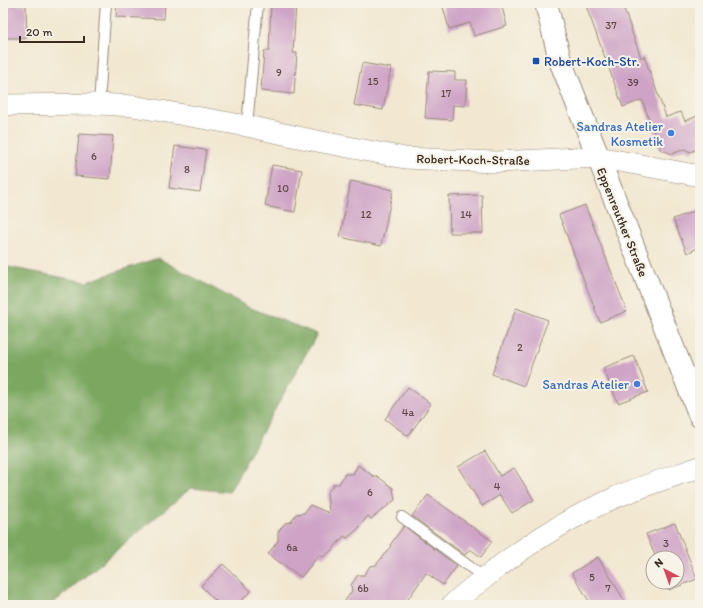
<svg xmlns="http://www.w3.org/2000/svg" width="703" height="608" font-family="Itim,sans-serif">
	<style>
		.forest { fill: #7ca760; stroke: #5c683f }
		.building { fill: #cea3c6 }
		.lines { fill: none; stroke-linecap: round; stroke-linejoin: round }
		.service-casing { stroke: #968978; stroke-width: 12 }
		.minor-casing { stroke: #968978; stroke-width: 22 }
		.secondary-casing { stroke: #968978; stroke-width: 24 }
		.service { stroke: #fff; stroke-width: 10 }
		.minor { stroke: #fff; stroke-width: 21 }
		.secondary { stroke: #fff; stroke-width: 22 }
		.transit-dot { fill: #1a4fb4; stroke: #f7f3e8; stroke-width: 1.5 }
		.shop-dot { fill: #3f7fe0; stroke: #f7f3e8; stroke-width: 1.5 }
		.labels { text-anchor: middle; stroke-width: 4; stroke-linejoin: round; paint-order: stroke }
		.number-label { font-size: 11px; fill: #604848 }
		.transit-label { font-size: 13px; fill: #164399; stroke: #f7f3e8; text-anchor: start }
		.shop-label { font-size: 13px; fill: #366cbe; stroke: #f7f3e8; text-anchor: end }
		.street-label { font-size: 13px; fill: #3b2a1e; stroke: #f7f3e8 }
	</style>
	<rect width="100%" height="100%" fill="#f7f3e8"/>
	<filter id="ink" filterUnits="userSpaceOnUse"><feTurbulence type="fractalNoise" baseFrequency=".025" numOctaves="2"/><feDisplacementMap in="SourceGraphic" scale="8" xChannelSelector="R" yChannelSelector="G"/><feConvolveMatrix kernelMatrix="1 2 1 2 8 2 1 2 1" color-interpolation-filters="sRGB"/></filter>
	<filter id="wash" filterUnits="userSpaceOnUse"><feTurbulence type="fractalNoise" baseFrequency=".012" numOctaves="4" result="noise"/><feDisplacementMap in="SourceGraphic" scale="16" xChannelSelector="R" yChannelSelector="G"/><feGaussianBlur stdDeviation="0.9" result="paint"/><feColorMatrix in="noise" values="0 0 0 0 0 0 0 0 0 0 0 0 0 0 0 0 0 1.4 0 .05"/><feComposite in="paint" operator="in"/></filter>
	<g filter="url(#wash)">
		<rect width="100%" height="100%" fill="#f2e8d2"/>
		<path class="forest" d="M158,258L248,307L317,334L229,492L191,488L51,605H3V266L86,282Z"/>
		<g id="blocks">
			<path class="building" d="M117,3H165L164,19L116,17Z
				M271,3H296L293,53H297L294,94L261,91L264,51H269Z
				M442,3H501L507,26L474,36L470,23L449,29Z
				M585,3H622L641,58L644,56L666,117L681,112L685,121L700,115V148L690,152L685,149L672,154L660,149L642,100L623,107Z
				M3,5H26L27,38H3Z
				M362,63L391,68L383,110L354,105Z
				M429,71L455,72V80H467L465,106L453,105L452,120L425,118Z
				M79,134L113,136L110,179L75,176Z
				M175,146L206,150L200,192L169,188Z
				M272,165L302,170L295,212L265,206Z
				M351,181L393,190L381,246L340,237Z
				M482,195L483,233H450L449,196Z
				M585,205L627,311L600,322L559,215Z
				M700,209V247L687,253L673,219Z
				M516,308L548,320L524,386L492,374Z
				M634,356L648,392L618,403L603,368Z
				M408,387L431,404L408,436L385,419Z
				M485,451L500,476L514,468L534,500L512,513L500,495L482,506L458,467Z
				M358,465L373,476H377L393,488L395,500L371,519L368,516L357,530L347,538L344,536L332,550L323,557L319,555L301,577L268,554L278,541V532L285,523L291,522L296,514L304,513L310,505L329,513L327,493L334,484H339L345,474H353Z
				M428,495L492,541L481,557L470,549L465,555L412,516Z
				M675,523L697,579L669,590L665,582H677V558H656L646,534Z
				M404,526L457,566L443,585L426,573L404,605H342L352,591L351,585L358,575H364L370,566L376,565L391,546L390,545Z
				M598,557L612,580L627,605H591L586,596L572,573Z
				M223,564L251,591L237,605H220L201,586Z"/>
		</g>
	</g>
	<g filter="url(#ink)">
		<use href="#blocks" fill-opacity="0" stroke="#968978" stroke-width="1"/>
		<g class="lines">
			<defs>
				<path id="service" d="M99,104L106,3
					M247,126L258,3
					M402,517L485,578"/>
				<path id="minor" d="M3,105L99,104L133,106L247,126L312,140L405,158L496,162L598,157L700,176
					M452,605C463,594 475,585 487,576C526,545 569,518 614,498C642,486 671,477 700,467"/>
				<path id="secondary" d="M546,3L560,60L700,416"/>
			</defs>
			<use href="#service" class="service-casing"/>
			<use href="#minor" class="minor-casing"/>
			<use href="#secondary" class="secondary-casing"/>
			<use href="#service" class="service"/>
			<use href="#minor" class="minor"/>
			<use href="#secondary" class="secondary"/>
		</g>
	</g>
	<rect class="transit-dot" x="532" y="57" width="8" height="8" rx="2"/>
	<g class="shop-dot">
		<circle cx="671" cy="133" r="4"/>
		<circle cx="637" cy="384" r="4"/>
	</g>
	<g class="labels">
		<g class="number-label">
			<text x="611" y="29">37</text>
			<text x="279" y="76">9</text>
			<text x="373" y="85">15</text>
			<text x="633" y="86">39</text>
			<text x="446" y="97">17</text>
			<text x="94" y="160">6</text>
			<text x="187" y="173">8</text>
			<text x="283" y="192">10</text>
			<text x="366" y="218">12</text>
			<text x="466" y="218">14</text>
			<text x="520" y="351">2</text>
			<text x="408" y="416">4a</text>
			<text x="497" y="490">4</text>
			<text x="370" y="496">6</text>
			<text x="666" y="547">3</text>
			<text x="292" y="551">6a</text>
			<text x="592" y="581">5</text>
			<text x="363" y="592">6b</text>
			<text x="608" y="592">7</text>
		</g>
		<g class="transit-label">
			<text x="544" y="66">Robert-Koch-Str.</text>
		</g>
		<g class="shop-label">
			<text x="663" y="131">Sandras Atelier<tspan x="663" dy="15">Kosmetik</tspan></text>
			<text x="629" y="389">Sandras Atelier</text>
		</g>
		<g class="street-label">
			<text transform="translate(473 159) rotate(1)" y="5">Robert-Koch-Straße</text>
			<text transform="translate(623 222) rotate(68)" y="5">Eppenreuther Straße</text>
		</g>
	</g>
	<rect width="703" height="608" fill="none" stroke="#f7f3e8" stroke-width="16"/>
	<g transform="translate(665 570) rotate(319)"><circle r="19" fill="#f7f3e8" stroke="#aca397"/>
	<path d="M0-3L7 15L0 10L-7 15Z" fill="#d1495b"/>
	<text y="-6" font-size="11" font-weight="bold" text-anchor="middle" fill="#3b2a1e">N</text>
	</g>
	<path d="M20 36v6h64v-6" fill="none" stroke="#3b2a1e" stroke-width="2"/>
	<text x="26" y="36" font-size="12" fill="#3b2a1e" stroke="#f7f3e8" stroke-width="3" paint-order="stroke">20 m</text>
</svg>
